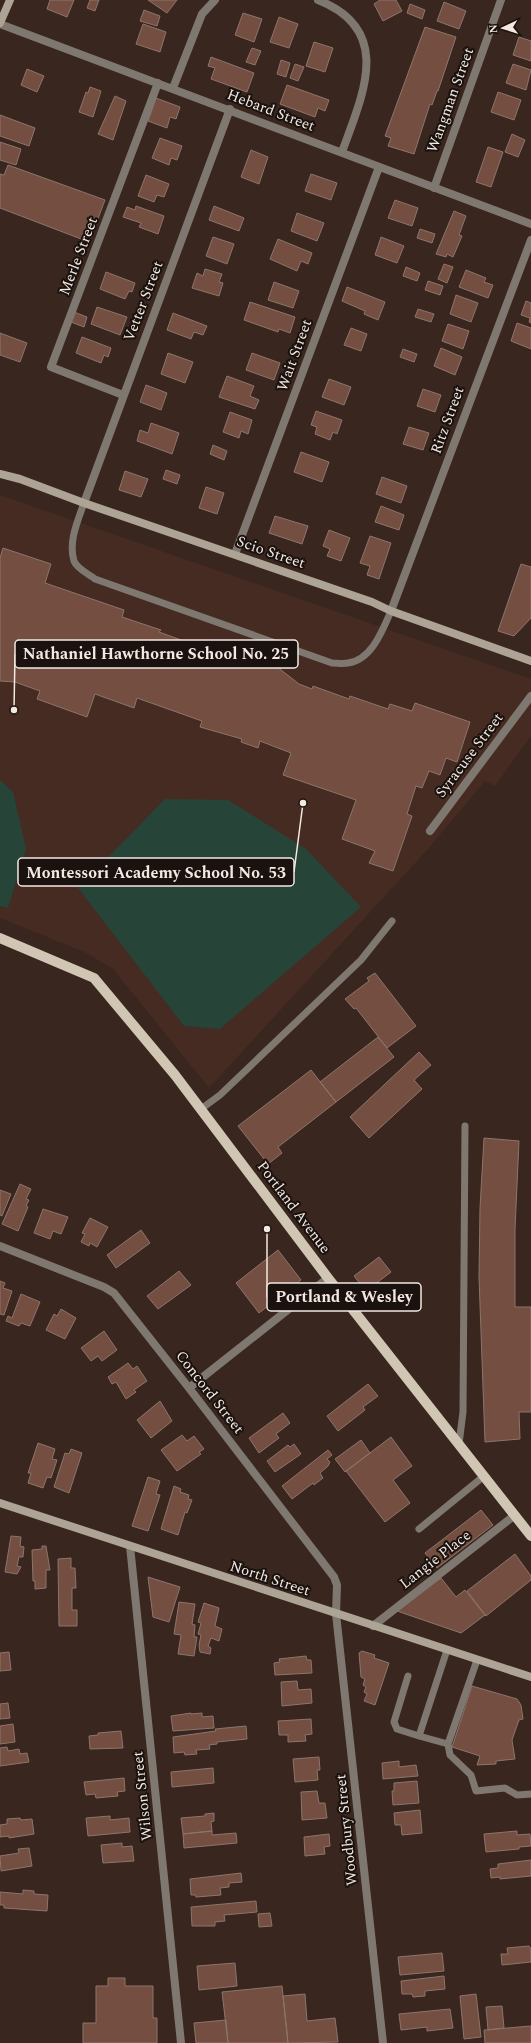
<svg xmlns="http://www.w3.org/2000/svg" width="531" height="2043" font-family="Spectral,serif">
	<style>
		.built { fill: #452b21 }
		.green { fill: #274438 }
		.building { fill: #744f41; stroke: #8c756c }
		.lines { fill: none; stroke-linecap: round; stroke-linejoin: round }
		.lane { stroke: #7e7870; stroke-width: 7 }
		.street { stroke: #7e7870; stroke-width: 8 }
		.secondary { stroke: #ada496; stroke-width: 8 }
		.primary { stroke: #d1c6b4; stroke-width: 10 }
		.labels { text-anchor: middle; stroke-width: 4; stroke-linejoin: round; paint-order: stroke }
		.street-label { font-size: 15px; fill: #f5e8e3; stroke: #1a120e }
		.leader { fill: none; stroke: #f5e8e3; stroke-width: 1.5 }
		.callout-dot { fill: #f5e8e3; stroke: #1a120e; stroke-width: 1.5 }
		.callout { fill: #1a120e; stroke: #f5e8e3; stroke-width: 1.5 }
		.callout-label { font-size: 16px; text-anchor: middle; font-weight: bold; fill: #f5e8e3 }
	</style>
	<rect width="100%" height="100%" fill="#39261e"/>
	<path class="built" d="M0,495L531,679V736L495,786L485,781L428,849L209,1088L113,969L84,952L0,918Z"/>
	<path class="green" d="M0,780L13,792L26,849L8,908L0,906Z
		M165,799L228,800L306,849L361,907L220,1029L184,1026L78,888Z"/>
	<path class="building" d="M50,0H74L67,17L47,9Z
		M90,0H99L95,11L87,8Z
		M148,0H177L167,13Z
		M380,0H396L402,11L383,21L374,4Z
		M444,2L466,11L459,29L437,21Z
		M410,4L425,10L422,19L407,13Z
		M144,10L160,16L157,26L140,21Z
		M243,13L262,19L254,42L235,35Z
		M279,17L298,24L289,48L270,42Z
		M143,24L166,32L160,52L136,44Z
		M425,27L456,37L438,91H437L432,105L430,104L414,154L388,146L391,138L385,136Z
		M519,37L531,41V61L513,55Z
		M314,42L333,48L325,72L306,66Z
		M252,48L261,51L255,65L246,62Z
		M211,57L254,73L247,92L211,79L215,68L208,66Z
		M281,60L290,63L286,77L277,74Z
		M295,64L304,67L298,81L290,78Z
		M513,64L531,70L526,90L506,83Z
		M27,69L44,76L37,92L21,85Z
		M287,85L329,100L325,111L318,108L315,117L280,104Z
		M90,87L101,91L93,117L79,112L86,92L88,93Z
		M498,92L521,100L514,120L491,112Z
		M115,96L126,101L113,140L98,134Z
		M156,98L180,107L176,119L170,117L167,128L148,121Z
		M0,115L35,128L29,146L0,136Z
		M512,134L525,140L518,157L505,152Z
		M160,138L182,146L177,160L171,158L169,165L152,158Z
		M0,142L21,149L16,165L0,160Z
		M488,147L503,152L491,187L476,182Z
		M251,150L268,157L259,184L241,177Z
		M8,165L105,200L89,242L0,208V174L4,175Z
		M311,174L337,183L331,200L305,191Z
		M146,175L169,184L164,197L157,195L154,202L138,196Z
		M395,200L418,208L412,226L388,218Z
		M136,206L164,216L158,234L139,227L141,223L123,217L127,207L135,210Z
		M214,206L244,218L239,231L209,220Z
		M454,211L466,216L459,235L462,236L453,257L447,254L446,257L436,254Z
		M297,213L324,223L317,241L291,231Z
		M420,229L435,234L432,243L417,238Z
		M213,237L234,244L227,264L206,256Z
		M381,237L404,246L397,263L375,255Z
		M278,239L312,253L308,264L301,261L297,271L270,259Z
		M444,264L453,267L447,283L438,279Z
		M406,267L420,273L417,281L403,276Z
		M205,269L222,274L219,282L223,283L219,296L192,288L197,273L203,276Z
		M466,270L486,278L484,282L493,285L488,298L459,287Z
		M106,272L135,283L132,292L129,291L125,299L100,289Z
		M428,281L443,286L440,295L425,290Z
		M274,282L299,291L293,308L268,300Z
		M347,287L385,302L378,320L364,314L365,311L342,301Z
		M456,295L478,303L471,322L450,314Z
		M526,301L531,303V323L529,322L530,318L521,315Z
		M250,302L295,317L290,333L279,329L278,332L244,320Z
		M97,307L127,317L120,335L91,324Z
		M418,309L434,314L431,322L415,317Z
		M74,312L87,317L84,327L71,322Z
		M173,313L207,326L203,335L194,332L191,339L167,330Z
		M517,323L531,328V349L511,341Z
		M448,324L469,331L463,349L442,341Z
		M351,328L367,334L361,351L344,345Z
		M0,333L27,343L20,362L0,355Z
		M82,337L111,348L108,357L104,355L101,363L76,353Z
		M441,348L462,357L455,375L434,366Z
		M403,349L417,354L414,362L400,357Z
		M168,353L193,362L185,383L161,374Z
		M252,353L280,363L274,380L246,370Z
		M227,376L254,386L250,396L259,400L255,409L219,397Z
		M329,379L351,387L344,405L322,397Z
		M146,385L167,393L161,410L140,402Z
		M423,389L441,395L435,412L417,406Z
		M316,411L342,420L337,434L333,432L330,440L315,434L317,427L311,425Z
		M230,412L252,420L248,434L241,431L239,438L223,432Z
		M151,423L179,433L172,454L137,441L140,430L148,433Z
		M409,427L429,433L423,450L403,444Z
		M213,445L227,451L224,460L210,454Z
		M301,452L329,462L322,482L294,472Z
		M166,470L180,475L177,484L163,479Z
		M125,471L148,479L141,497L119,490Z
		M382,477L407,486L401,503L376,494Z
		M206,487L224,493L217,514L199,508Z
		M381,506L404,515L399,530L375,522Z
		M275,516L308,526L302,544L269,533Z
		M329,530L350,538L341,561L327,556L330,549L323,546Z
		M370,536L391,543L379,579L367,575L370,566L360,563Z
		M3,548L51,564L45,583L124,610L122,617L161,630L159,632L195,645V648L207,652L237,651L257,657L276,666L299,684L312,689L313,686L349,699L350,696L388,709L390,704L412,711L415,703L470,722L457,762L446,758L440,775L429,771L422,788L416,786L407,814L412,816L393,871L369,863L375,851L342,839L356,800L283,775L291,753L260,741L258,748L241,742L242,739L200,727L202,721L137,698L134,708L95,694L87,717L37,699L40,691L15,682L0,681V558Z
		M521,564L531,567V618L514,636L498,631Z
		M375,973L416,1026L387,1048L356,1008L354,1009L345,999L369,981L367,978Z
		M378,1037L394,1057L336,1102L320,1082Z
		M419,1052L431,1065L414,1080L422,1089L369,1138L350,1117Z
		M311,1070L336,1102L278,1147L282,1153L268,1164L238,1126Z
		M484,1138L519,1141L515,1229V1307H531V1412H519L520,1439L485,1442L479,1277L480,1208Z
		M20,1184L31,1189L26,1199L29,1200L26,1206L28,1207L18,1231L2,1224Z
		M0,1190L11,1194L2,1216L0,1215Z
		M43,1209L68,1217L61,1234L53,1231L50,1239L34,1233Z
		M90,1218L108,1227L97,1247L90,1243L89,1246L81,1242L85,1234L82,1233Z
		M141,1230L150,1243L116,1268L107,1255Z
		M278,1250L301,1280L259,1313L236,1283Z
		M379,1257L391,1272L366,1291L354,1276Z
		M179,1271L191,1285L158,1309L147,1296Z
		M0,1281L5,1283L3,1288L12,1291L4,1315L0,1314Z
		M21,1294L40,1302L30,1326L21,1323L19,1326L6,1321L8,1316L12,1318Z
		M61,1309L76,1318L65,1339L46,1330L54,1314L57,1316Z
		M104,1331L117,1350L102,1361L98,1356L91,1361L81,1348Z
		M128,1363L133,1369L137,1366L147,1381L134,1390L136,1392L126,1399L116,1382L112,1384L108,1377Z
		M368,1384L378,1396L363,1407L365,1410L338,1431L327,1416Z
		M160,1401L172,1421L151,1438L137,1420Z
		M283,1413L290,1423L276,1434L279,1438L259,1453L249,1438Z
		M182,1435L187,1441L194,1436L204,1449L199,1452L201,1454L177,1471L161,1450Z
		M391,1437L412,1466L393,1480L410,1503L385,1522L346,1471Z
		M361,1440L370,1453L345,1472L335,1459Z
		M38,1443L55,1449L52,1459L57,1460L51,1478L47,1477L43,1488L28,1483L31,1473H28Z
		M294,1444L301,1454L275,1472L267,1461L288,1445L290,1447Z
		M71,1449L82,1453L69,1493L54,1487L65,1453L69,1454Z
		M328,1450L332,1455L327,1459L330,1462L328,1466L320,1473L323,1478L314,1485L313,1483L292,1499L282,1486Z
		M148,1477L160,1481L156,1494L160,1495L148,1531L132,1526Z
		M174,1486L181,1489L180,1492L189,1495L188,1499L192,1500L187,1513L185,1512L178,1535L161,1529Z
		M481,1510L493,1525L437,1568L425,1553Z
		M11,1536L21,1537L20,1546L24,1547L23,1557H19L17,1566L21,1567L17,1574L5,1572Z
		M42,1546H46L50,1570H46V1588L35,1589V1581H33L32,1550L42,1549Z
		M515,1554L531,1576V1580L486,1616L467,1591Z
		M71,1558V1568H75L76,1588H72V1610H77V1626H59L58,1559Z
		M148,1577L180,1587L169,1622L153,1617Z
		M441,1578L456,1597L465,1590L485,1615L461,1633L397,1611Z
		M179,1602L195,1604L192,1624L195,1625L194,1637H197L194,1656L178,1654L181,1635L174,1634Z
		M204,1603L219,1608L215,1626L222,1629L219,1641L211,1638L208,1646L211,1648L210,1654L200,1652L199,1645L201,1635L198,1634L201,1623L198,1622Z
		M362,1651L375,1655L374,1658L389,1663L375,1705L364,1701L367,1694L364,1692L366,1687L363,1685L365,1679L361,1677L359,1653Z
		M9,1652L11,1670L0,1671V1653Z
		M306,1656L307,1660H311L312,1673L275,1675L274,1663L280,1662L279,1659Z
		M297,1681L298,1690L311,1689L312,1703L282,1706L281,1682Z
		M472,1686L517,1699L521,1705L523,1719L519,1720L512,1740L515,1759L496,1761V1764L477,1765L480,1756L452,1747Z
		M8,1703L10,1718L0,1719V1704Z
		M191,1713V1714L202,1713V1717L213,1716L214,1728L173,1731L171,1716Z
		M311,1719L312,1734L305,1735L306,1741L288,1742V1735H279L278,1721Z
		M13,1724L15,1742L0,1744V1726Z
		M246,1726L247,1739L217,1742V1744L209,1745L210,1749L196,1750L197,1754L185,1755L184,1752L174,1753L173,1737L216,1731L215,1729Z
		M121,1731L123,1748L90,1749L89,1736L98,1735V1733Z
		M7,1747L8,1751L19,1749L20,1754L27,1753L29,1762L0,1766V1748Z
		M319,1757L320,1770H317L318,1780L295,1782L293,1759Z
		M399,1761V1767L416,1765L418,1776L383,1779L382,1763Z
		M213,1768L214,1783L172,1787L171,1772Z
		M124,1778L125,1791L117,1792L118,1796L96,1798L95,1794L86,1795L84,1782Z
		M417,1781L419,1803L393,1805L392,1791H394V1783Z
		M317,1791L319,1803H325L327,1818L302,1820L301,1792Z
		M420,1810L422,1833L402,1835L401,1825H395L394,1813Z
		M214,1813V1821L211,1822L212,1831L183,1834L181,1818L205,1816V1814Z
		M110,1816V1820L129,1818L130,1832L88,1836L86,1818Z
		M20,1818L21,1820L32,1819L34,1834L9,1838V1836L0,1837V1825L7,1824V1819Z
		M212,1831V1835L236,1833L237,1843L184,1848L183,1834Z
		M517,1831V1835L530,1834L531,1846L519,1847V1849L486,1852L484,1834Z
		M329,1834L330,1846L324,1847L325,1854L305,1856L304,1837Z
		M122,1843V1847L132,1846L134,1861L103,1863L101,1845Z
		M29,1848L32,1866L1,1871L0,1856L19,1853L18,1849Z
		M531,1860V1876L500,1879V1877L491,1878L490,1869L498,1868V1864Z
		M241,1873L242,1882L229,1883V1887L220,1888L221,1895L196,1897L195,1895H191L190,1879Z
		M23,1890L34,1891V1894L48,1895L47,1911L4,1908V1905H0V1892L23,1894Z
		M256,1901L257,1912L224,1915L225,1921L215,1922V1926H192L191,1907Z
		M270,1913L272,1926L259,1927L258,1914Z
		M529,1946L531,1949V1962L502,1965L501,1954H508L507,1948Z
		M442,1953L444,1971L400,1975L398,1957Z
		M235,1963L237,1986L199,1990L197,1966Z
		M444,1976L445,1989L425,1991V1996L413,1997L412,1994H402L401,1981Z
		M108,1978H125V1986H153V2018H157V2043H83V2023H96V1986H108Z
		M282,1986L288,2043H228L222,1992Z
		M305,1994L307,2021L335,2018L338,2042L288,2043L283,1996Z
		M476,1994L481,2037L464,2039L460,1996Z
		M502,2006L504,2028L488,2030L486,2007Z
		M450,2009L453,2028L427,2031V2027L401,2030L399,2014Z
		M226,2020L228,2043H196L194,2023Z
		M531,2026V2043H485L484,2030Z"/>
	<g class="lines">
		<path class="lane" d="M84,503C78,520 68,542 74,561C77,569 89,574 95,579L332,663C337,663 343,664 348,663C372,660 383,629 391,611
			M201,1109L220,1095L361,960L392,921
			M459,1444L463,1412L465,1126
			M419,1529L484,1476
			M408,1676L394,1722L397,1729L419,1736L447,1650
			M419,1736L448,1744L450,1755L471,1775L476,1791L505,1788L517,1795L531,1794
			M448,1744L477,1660"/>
		<path class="street" d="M318,0C395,30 362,96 342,152
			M0,24L531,224
			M173,88L202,14L215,0
			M434,188L501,0
			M123,395L51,367L158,83
			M84,503L230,109
			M235,554L379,167
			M391,611L531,240
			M430,831L531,696
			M0,1246L104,1287L114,1293L189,1388L334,1577L337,1585L336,1614L383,2043
			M189,1388L328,1278
			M130,1546L181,2043
			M373,1626L515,1515"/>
		<path class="secondary" d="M0,23L10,0
			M0,474L20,479L84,503L372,602L391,611L531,661
			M0,1503L531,1677"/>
		<path class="primary" d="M0,938L94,978L175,1075L328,1278L531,1536"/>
	</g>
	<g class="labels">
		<g class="street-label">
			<text transform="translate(450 100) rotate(-70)" y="5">Wangman Street</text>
			<text transform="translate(271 110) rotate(21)" y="5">Hebard Street</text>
			<text transform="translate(78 256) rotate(-69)" y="5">Merle Street</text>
			<text transform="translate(143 301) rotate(-69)" y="5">Vetter Street</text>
			<text transform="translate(294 355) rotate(-70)" y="5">Wait Street</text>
			<text transform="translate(447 420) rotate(-70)" y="5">Ritz Street</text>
			<text transform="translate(271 552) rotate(19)" y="5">Scio Street</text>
			<text transform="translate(469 755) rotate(-53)" y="5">Syracuse Street</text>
			<text transform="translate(294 1207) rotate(53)" y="5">Portland Avenue</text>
			<text transform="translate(210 1392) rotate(52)" y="5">Concord Street</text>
			<text transform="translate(435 1559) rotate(-38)" y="5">Langie Place</text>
			<text transform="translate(270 1578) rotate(18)" y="5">North Street</text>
			<text transform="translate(142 1796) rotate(-96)" y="5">Wilson Street</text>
			<text transform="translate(346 1830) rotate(-96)" y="5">Woodbury Street</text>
		</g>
	</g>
	<path class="leader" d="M14 710L15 654M303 803L294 872M267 1229L267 1297"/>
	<g class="callout-dot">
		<circle cx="14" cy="710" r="4"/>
		<circle cx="303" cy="803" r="4"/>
		<circle cx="267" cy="1229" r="4"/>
	</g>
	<g class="callout">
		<rect x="15" y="640" width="283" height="28" rx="4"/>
		<rect x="18" y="858" width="276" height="28" rx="4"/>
		<rect x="267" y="1283" width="154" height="28" rx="4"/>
	</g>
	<g class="callout-label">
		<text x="156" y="659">Nathaniel Hawthorne School No. 25</text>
		<text x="156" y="878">Montessori Academy School No. 53</text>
		<text x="344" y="1302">Portland &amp; Wesley</text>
	</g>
	<g transform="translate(503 28) rotate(266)" stroke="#1a120e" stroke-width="3" paint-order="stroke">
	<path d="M0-3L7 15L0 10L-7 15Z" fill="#f5e8e3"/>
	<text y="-6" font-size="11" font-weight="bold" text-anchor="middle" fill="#f5e8e3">N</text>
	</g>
</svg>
